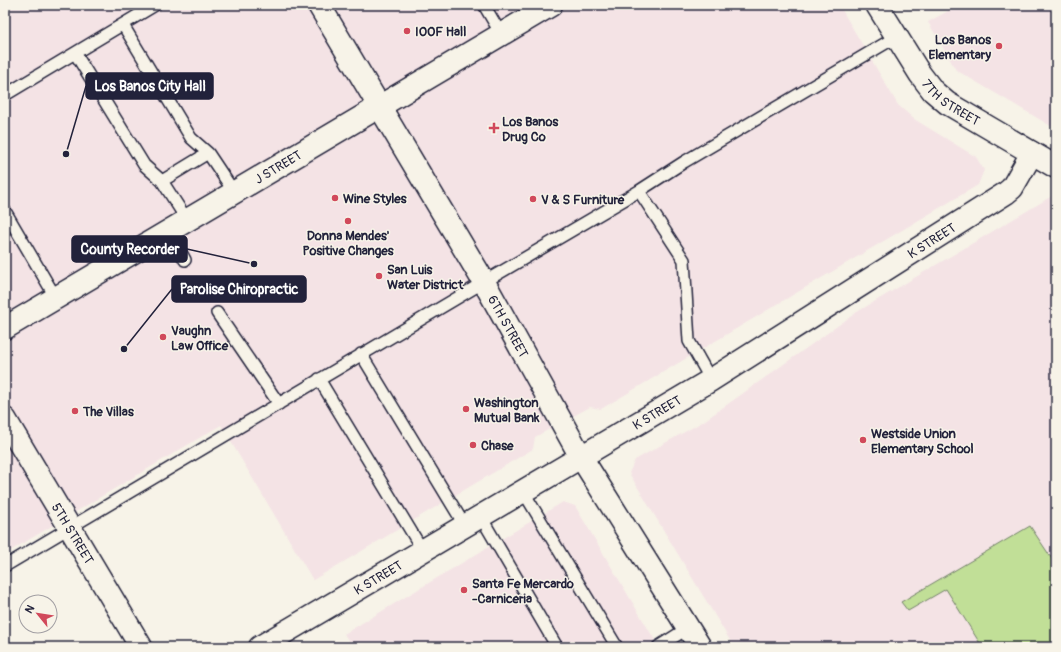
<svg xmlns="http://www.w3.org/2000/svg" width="1061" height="652" font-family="Pangolin,sans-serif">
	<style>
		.built { fill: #f4e3e5 }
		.green { fill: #c1df97; stroke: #728069 }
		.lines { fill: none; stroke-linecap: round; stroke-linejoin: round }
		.service-casing { stroke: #22223b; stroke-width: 14 }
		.minor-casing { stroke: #22223b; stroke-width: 25 }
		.tertiary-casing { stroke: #22223b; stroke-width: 25 }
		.service { stroke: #f7f3e8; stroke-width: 11 }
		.minor { stroke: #f7f3e8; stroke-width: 22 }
		.tertiary { stroke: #f7f3e8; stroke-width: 22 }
		.poi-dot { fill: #d1495b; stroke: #f7f3e8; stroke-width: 1.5 }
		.labels { text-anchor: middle; stroke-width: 3; stroke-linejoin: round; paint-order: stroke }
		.poi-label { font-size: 13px; font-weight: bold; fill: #22223b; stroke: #f7f3e8; text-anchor: start }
		.street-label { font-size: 13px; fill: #22223b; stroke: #f7f3e8 }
		.leader { fill: none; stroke: #22223b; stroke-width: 1.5 }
		.callout-dot { fill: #22223b; stroke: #f7f3e8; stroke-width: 1.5 }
		.callout { fill: #22223b; stroke: #22223b; stroke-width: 1.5 }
		.callout-label { font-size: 14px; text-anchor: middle; font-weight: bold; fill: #fff }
	</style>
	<rect width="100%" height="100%" fill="#f7f3e8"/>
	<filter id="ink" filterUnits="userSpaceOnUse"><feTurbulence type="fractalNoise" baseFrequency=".025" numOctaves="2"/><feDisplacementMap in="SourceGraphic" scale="8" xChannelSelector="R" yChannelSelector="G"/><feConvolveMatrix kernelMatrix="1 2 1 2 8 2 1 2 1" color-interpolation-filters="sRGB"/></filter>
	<g filter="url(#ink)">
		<path class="built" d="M5,5H839L898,105L914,119L976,157L984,170L978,185L601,409L590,407L535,437L533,449L313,580L221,425L5,554Z
			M959,5H1056V129L956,70L928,22Z
			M1052,196L1056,199V647H734L629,473L635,460L704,421L857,312Z
			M563,502L575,506L659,647H353L344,634Z"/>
		<path class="green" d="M1030,526L1052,559L1056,557V647H978L981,645L946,589L908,611L901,602Z"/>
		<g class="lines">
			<defs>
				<path id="service" d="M484,5L501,34
					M123,25L191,138L208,153L234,192
					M75,53L144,165L162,181L187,220
					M5,95L155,5
					M162,181L208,153
					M639,191L684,260L689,341L711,380
					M5,211L56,298
					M169,231L185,260
					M217,313L279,404
					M361,354L465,526
					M319,379L423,551
					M523,491L617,647
					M481,517L557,647
					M5,566L484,282L639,191L684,162L896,37
					M658,647L688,628"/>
				<g id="minor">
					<path id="s1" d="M319,5L484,282L581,457L700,647"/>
					<path id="s2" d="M5,328L551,5"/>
					<path id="s3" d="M5,419L141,647"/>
					<path id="s4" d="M260,647L711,380L1006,193L1012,188L1032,153"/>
				</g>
				<g id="tertiary">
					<path id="s5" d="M877,5L920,74L933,91L947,103L1056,167"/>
				</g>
			</defs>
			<use href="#service" class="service-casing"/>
			<use href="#minor" class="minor-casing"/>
			<use href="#tertiary" class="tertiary-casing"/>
			<use href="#service" class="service"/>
			<use href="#minor" class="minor"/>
			<use href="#tertiary" class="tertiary"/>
		</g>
	</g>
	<g class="poi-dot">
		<circle cx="407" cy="31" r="4"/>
		<circle cx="999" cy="46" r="4"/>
		<path d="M492 122h4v4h4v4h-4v4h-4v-4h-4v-4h4z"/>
		<circle cx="335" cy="198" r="4"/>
		<circle cx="533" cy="199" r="4"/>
		<circle cx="348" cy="221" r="4"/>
		<circle cx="379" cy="276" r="4"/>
		<circle cx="163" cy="337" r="4"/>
		<circle cx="466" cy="409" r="4"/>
		<circle cx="75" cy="411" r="4"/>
		<circle cx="863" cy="440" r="4"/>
		<circle cx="473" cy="445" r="4"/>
		<circle cx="464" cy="590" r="4"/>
	</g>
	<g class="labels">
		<g class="poi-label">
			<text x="415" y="36">IOOF Hall</text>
			<text x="991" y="44" text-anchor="end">Los Banos<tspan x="991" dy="15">Elementary</tspan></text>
			<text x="502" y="126">Los Banos<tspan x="502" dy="15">Drug Co</tspan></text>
			<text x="343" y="203">Wine Styles</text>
			<text x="541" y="204">V &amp; S Furniture</text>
			<text x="348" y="240" text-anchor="middle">Donna Mendes'<tspan x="348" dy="15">Positive Changes</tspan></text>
			<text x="387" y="274">San Luis<tspan x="387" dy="15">Water District</tspan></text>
			<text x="171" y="335">Vaughn<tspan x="171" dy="15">Law Office</tspan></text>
			<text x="474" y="407">Washington<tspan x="474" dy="15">Mutual Bank</tspan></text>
			<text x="83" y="416">The Villas</text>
			<text x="871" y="438">Westside Union<tspan x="871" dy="15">Elementary School</tspan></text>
			<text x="481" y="450">Chase</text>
			<text x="472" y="588">Santa Fe Mercardo<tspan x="472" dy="15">-Carniceria</tspan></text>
		</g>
		<g class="street-label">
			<text dy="5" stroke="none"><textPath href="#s5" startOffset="124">7TH STREET</textPath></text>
			<text dy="5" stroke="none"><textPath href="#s2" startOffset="317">J STREET</textPath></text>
			<text dy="5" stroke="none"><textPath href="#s4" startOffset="785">K STREET</textPath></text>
			<text dy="5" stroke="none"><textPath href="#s1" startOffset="373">6TH STREET</textPath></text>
			<text dy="5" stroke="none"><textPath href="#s4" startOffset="461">K STREET</textPath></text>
			<text dy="5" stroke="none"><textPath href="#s3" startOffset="133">5TH STREET</textPath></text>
			<text dy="5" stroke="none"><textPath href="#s4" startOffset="137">K STREET</textPath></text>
		</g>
	</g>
	<path class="leader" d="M66 154L86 86M254 264L187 249M124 349L172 289"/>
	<g class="callout-dot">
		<circle cx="66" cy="154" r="4"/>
		<circle cx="254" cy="264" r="4"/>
		<circle cx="124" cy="349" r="4"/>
	</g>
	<g class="callout">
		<rect x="86" y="73" width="127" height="26" rx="4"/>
		<rect x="72" y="236" width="115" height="26" rx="4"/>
		<rect x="172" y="276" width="134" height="26" rx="4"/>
	</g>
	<g class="callout-label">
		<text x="150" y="91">Los Banos City Hall</text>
		<text x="130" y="254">County Recorder</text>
		<text x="239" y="294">Parolise Chiropractic</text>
	</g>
	<rect width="1061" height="652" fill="none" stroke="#f7f3e8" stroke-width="20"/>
	<rect x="10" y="10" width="1041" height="632" fill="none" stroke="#22223b" stroke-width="1.5" filter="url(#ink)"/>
	<g transform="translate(38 614) rotate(300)"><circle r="19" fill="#f7f3e8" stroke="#a29fa3"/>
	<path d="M0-3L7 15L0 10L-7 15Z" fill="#d1495b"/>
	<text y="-6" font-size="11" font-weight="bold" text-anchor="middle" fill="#22223b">N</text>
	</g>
</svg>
